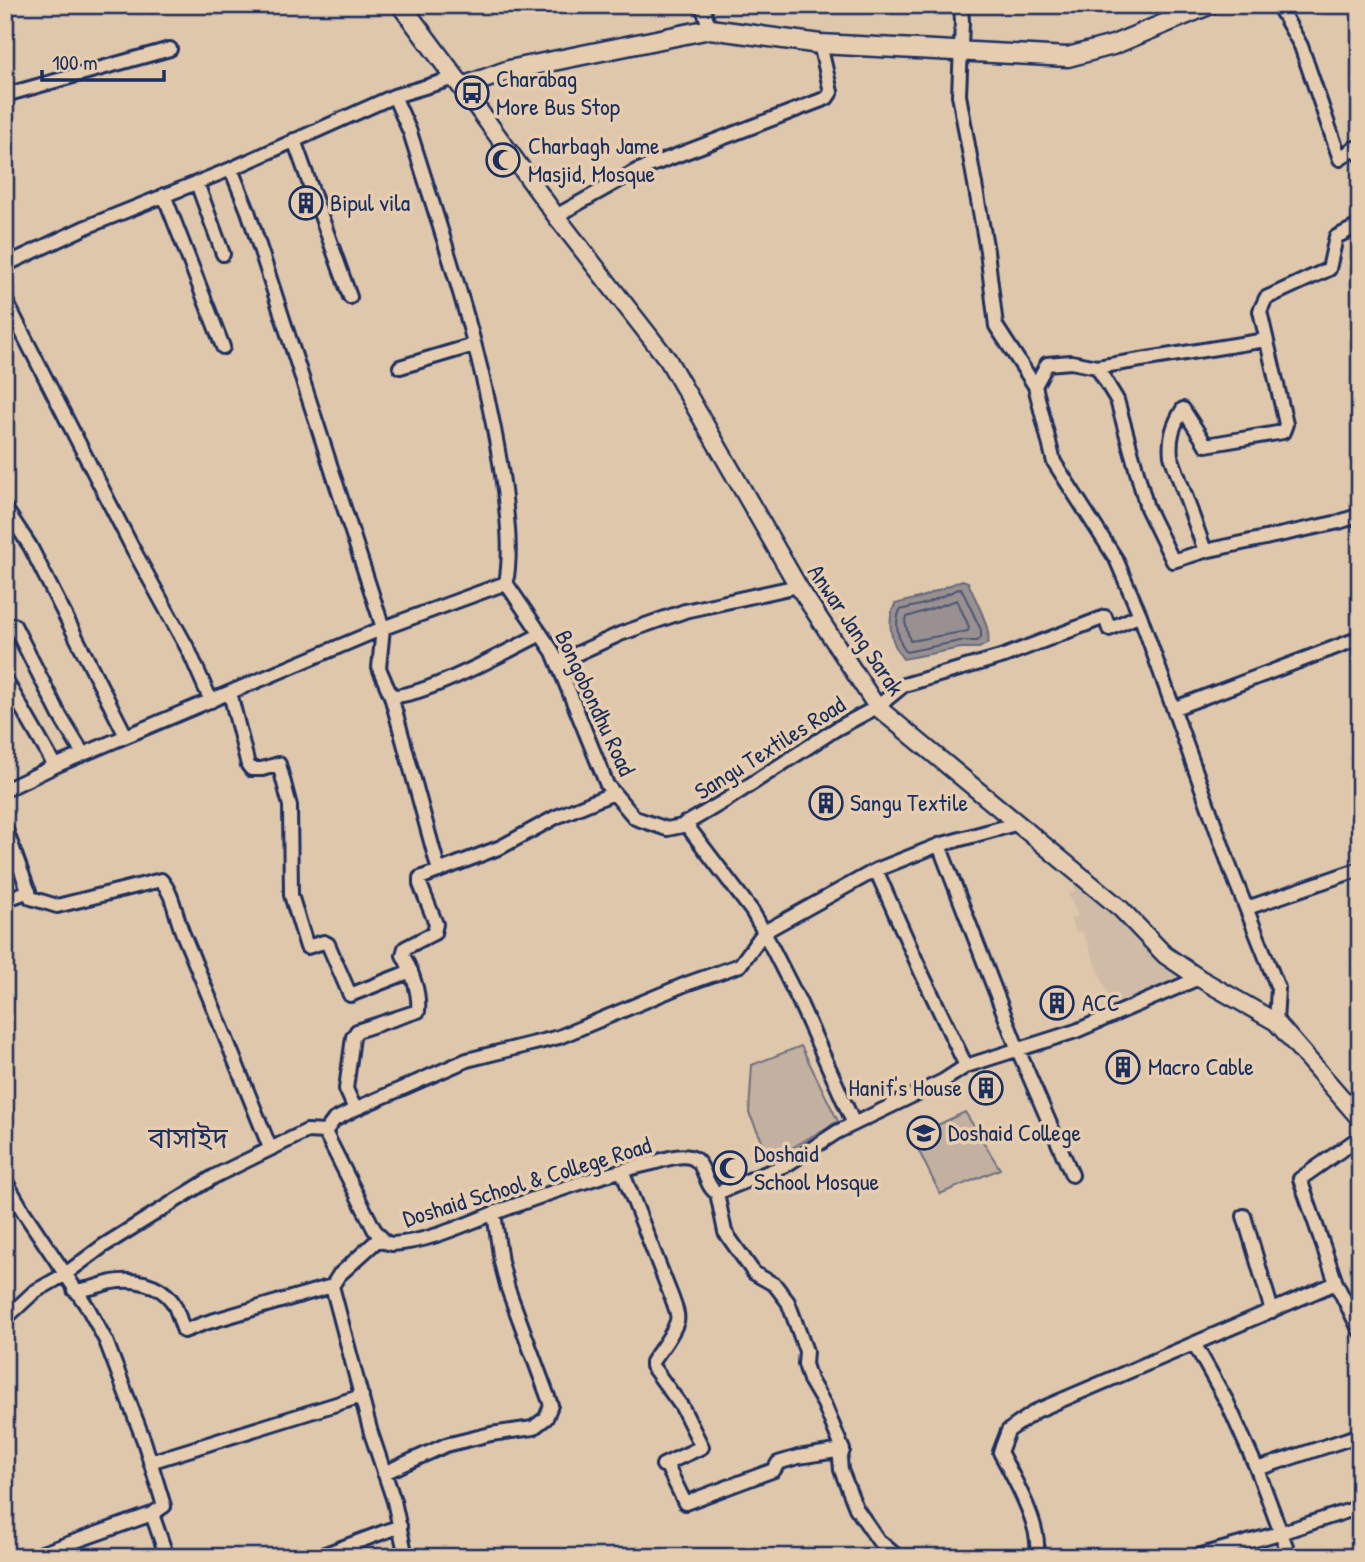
<svg xmlns="http://www.w3.org/2000/svg" width="1365" height="1562" font-family="'Patrick Hand','Noto Sans Bengali',sans-serif">
	<style>
		.built { fill: #d0bca6 }
		.green { fill: #c2b1a0; stroke: #6e707f; stroke-width: 2 }
		.water { fill: #999191; stroke: #676a7d; stroke-width: 2 }
		.lines { fill: none; stroke-linecap: round; stroke-linejoin: round }
		.shore { stroke: #4d5672; stroke-width: 2 }
		.minor-casing { stroke: #1b2f5e; stroke-width: 18 }
		.major-casing { stroke: #1b2f5e; stroke-width: 21 }
		.highway-casing { stroke: #1b2f5e; stroke-width: 23 }
		.minor { stroke: #e7cdaf; stroke-width: 12 }
		.major { stroke: #e7cdaf; stroke-width: 16 }
		.highway { stroke: #e7cdaf; stroke-width: 18 }
		.labels { text-anchor: middle; stroke-width: 7; stroke-linejoin: round; paint-order: stroke }
		.poi-label { font-size: 24px; fill: #1b2f5e; stroke: #e7cdaf; text-anchor: start }
		.street-label { font-size: 24px; fill: #1b2f5e; stroke: #e7cdaf }
		.quarter-label { font-size: 28px; fill: #1b2f5e; stroke: #e7cdaf }
	</style>
	<rect width="100%" height="100%" fill="#dfc7ac"/>
	<filter id="ink" filterUnits="userSpaceOnUse"><feTurbulence type="fractalNoise" baseFrequency=".0143" numOctaves="2"/><feDisplacementMap in="SourceGraphic" scale="14" xChannelSelector="R" yChannelSelector="G"/><feConvolveMatrix kernelMatrix="1 2 1 2 8 2 1 2 1" color-interpolation-filters="sRGB"/></filter>
	<g filter="url(#ink)">
		<path class="built" d="M1075,878L1190,971L1114,1009L1082,931L1076,932L1070,919L1078,915L1068,894L1074,891Z"/>
		<path class="green" d="M801,1046L838,1121L771,1160L749,1113L752,1065Z
			M965,1112L1000,1169L940,1194L917,1147L929,1129Z"/>
		<path class="water" d="M962,580L968,582C974,598 992,628 988,643L979,648H961L903,659C891,643 886,623 895,604L922,597Z"/>
		<g class="lines">
			<path class="shore" d="M961,588L981,630V638L977,641H960L906,652C898,640 894,624 900,610L924,604Z
				M957,600L969,627L968,631L910,641L905,622L907,617Z"/>
			<defs>
				<path id="minor" d="M702,5L710,29
					M961,5L962,22L959,95L987,251L996,326L1035,386L1054,462L1116,559L1140,615L1231,870L1278,988L1276,1022
					M1278,5L1301,46L1340,159L1354,148L1360,155
					M5,95L170,49
					M394,96L410,132C446,247 486,362 503,482C507,515 512,550 506,583
					M294,140L350,297
					M231,169L248,211L383,628L379,668L391,696C422,698 510,650 541,634
					M197,183L223,254
					M164,195L223,347
					M556,216L636,171L827,98L831,92L820,44
					M5,265L86,227L231,169L394,96L455,78
					M5,299L133,549L189,651L211,701
					M400,367L474,345
					M1097,367L1266,340
					M1035,386L1047,364L1071,362L1097,367L1117,400L1147,508L1173,561L1205,551L1339,522L1360,515
					M5,508L30,546L126,736
					M1205,551L1171,456C1169,438 1173,425 1183,409L1206,445L1283,432L1286,424L1260,311L1266,298L1329,269L1336,237L1360,225
					M506,583L553,652L607,785L635,818L667,829L682,826L728,799L836,729L877,707L904,685L1004,656L1105,617L1109,629L1140,615
					M14,625L60,716L83,754
					M563,660L620,634L685,611L798,586
					M5,679L55,766
					M230,693L248,765L251,769H262L279,764L290,806L291,895L307,947L324,942L328,944L350,995L411,971
					M391,696L439,871
					M1175,708L1360,638
					M5,790L55,766L383,628L506,583
					M685,823L752,911L764,932L799,1001L854,1124
					M5,827L31,898L57,906L161,880C174,895 175,915 183,934C213,1005 241,1076 270,1148
					M939,845L1018,1050L1072,1175
					M876,870L922,974L966,1066
					M5,900L29,891
					M1247,908L1360,869
					M355,1109L346,1089L353,1037L357,1031L418,1011C420,992 412,972 403,955L405,948L434,933L436,924L420,884V878L501,847L556,817L614,793
					M325,1132L334,1120L355,1109L467,1060L559,1037L686,984L740,965L764,932L876,870L939,845L1019,823
					M1360,1137L1300,1179L1336,1283L1360,1331
					M622,1171L672,1298C674,1305 679,1314 677,1321C673,1335 660,1350 652,1362V1366L682,1407L702,1447L663,1465
					M5,1180L23,1211L88,1308L106,1341L144,1441L164,1506L152,1514L167,1557
					M717,1193L788,1164L837,1132L943,1081L966,1066L1076,1031L1199,978
					M717,1193L725,1232L754,1273L775,1285L788,1302L806,1351L805,1364L810,1380L824,1404L843,1450L840,1459L841,1470L856,1508L878,1540L898,1557
					M1244,1216L1272,1311
					M381,1237L339,1275L332,1286L371,1433L394,1501L406,1557
					M74,1290C87,1291 99,1285 112,1282C133,1278 159,1283 172,1301C178,1310 180,1322 184,1331L205,1323L332,1286
					M5,1319L34,1292L64,1275L103,1246L215,1176L307,1131L325,1132L374,1229L384,1242L392,1244C431,1242 469,1222 505,1209C552,1192 603,1174 653,1163C663,1160 679,1154 690,1157C706,1161 704,1187 717,1193
					M1195,1345L1227,1402L1257,1469L1290,1557
					M150,1462L362,1396
					M666,1464L685,1503L774,1470L778,1463L798,1457L843,1450
					M1257,1469L1360,1435
					M384,1473L446,1445L491,1434L533,1428L546,1418L551,1405L508,1289L501,1262L494,1213
					M31,1557L152,1514
					M317,1557L400,1526
					M1035,1557C1046,1533 1012,1475 1000,1452L1008,1431L1036,1411L1336,1283
					M1194,1557L1280,1533L1360,1507"/>
				<path id="major" d="M462,87L556,216L668,360L798,586L877,707L1121,909L1165,955L1199,978L1276,1022L1360,1119"/>
				<path id="highway" d="M401,5L462,87L509,70L710,29L820,44L1068,57L1113,45L1209,5"/>
			</defs>
			<use href="#minor" class="minor-casing"/>
			<use href="#major" class="major-casing"/>
			<use href="#highway" class="highway-casing"/>
			<use href="#minor" class="minor"/>
			<use href="#major" class="major"/>
			<use href="#highway" class="highway"/>
		</g>
	</g>
	<defs>
		<symbol id="bus-ring" viewBox="-11 -11 22 22"><circle r="9.5" fill="#e7cdaf" stroke="#1b2f5e" stroke-width="1.5"/><path d="M-5-6H5V4H4V6H2V4H-2V6H-4V4H-5ZM-3.5-4V0h7V-4ZM-3.5 1.2v1.5H-2V1.2ZM2 1.2v1.5H3.5V1.2Z" fill="#1b2f5e"/></symbol>
		<symbol id="mosque-ring" viewBox="-11 -11 22 22"><circle r="9.5" fill="#e7cdaf" stroke="#1b2f5e" stroke-width="1.5"/><path d="M3.5-4.9A6 6 0 1 0 3.5 4.9A5 5 0 1 1 3.5-4.9Z" fill="#1b2f5e"/></symbol>
		<symbol id="building-ring" viewBox="-11 -11 22 22"><circle r="9.5" fill="#e7cdaf" stroke="#1b2f5e" stroke-width="1.5"/><path d="M-4-6H4V6H1V3H-1V6H-4ZM-2.5-4.3h1.7v1.8h-1.7ZM.8-4.3h1.7v1.8H.8ZM-2.5-1h1.7V.8h-1.7ZM.8-1h1.7V.8H.8Z" fill="#1b2f5e"/></symbol>
		<symbol id="university-ring" viewBox="-11 -11 22 22"><circle r="9.5" fill="#e7cdaf" stroke="#1b2f5e" stroke-width="1.5"/><path d="M0-5L7-2L0 1L-7-2ZM-4 1L0 2.5L4 1V4Q0 6-4 4Z" fill="#1b2f5e"/></symbol>
	</defs>
	<g fill-rule="evenodd">
		<use href="#bus-ring" x="453" y="74" width="38" height="38"/>
		<use href="#mosque-ring" x="484" y="141" width="38" height="38"/>
		<use href="#building-ring" x="287" y="184" width="38" height="38"/>
		<use href="#building-ring" x="807" y="784" width="38" height="38"/>
		<use href="#building-ring" x="1038" y="984" width="38" height="38"/>
		<use href="#building-ring" x="1104" y="1048" width="38" height="38"/>
		<use href="#building-ring" x="967" y="1069" width="38" height="38"/>
		<use href="#university-ring" x="905" y="1114" width="38" height="38"/>
		<use href="#mosque-ring" x="711" y="1149" width="38" height="38"/>
	</g>
	<g class="labels">
		<g class="poi-label">
			<text x="496" y="87">Charabag<tspan x="496" dy="28">More Bus Stop</tspan></text>
			<text x="528" y="154">Charbagh Jame<tspan x="528" dy="28">Masjid, Mosque</tspan></text>
			<text x="330" y="211">Bipul vila</text>
			<text x="850" y="811">Sangu Textile</text>
			<text x="1082" y="1011">ACC</text>
			<text x="1148" y="1075">Macro Cable</text>
			<text x="962" y="1096" text-anchor="end">Hanif's House</text>
			<text x="948" y="1141">Doshaid College</text>
			<text x="754" y="1162">Doshaid<tspan x="754" dy="28">School Mosque</tspan></text>
		</g>
		<g class="street-label">
			<text transform="translate(856 630) rotate(56)" y="8">Anwar Jang Sarak</text>
			<text transform="translate(595 703) rotate(65)" y="8">Bongobondhu Road</text>
			<text transform="translate(770 748) rotate(-32)" y="8">Sangu Textiles Road</text>
			<text transform="translate(527 1182) rotate(-17)" y="8">Doshaid School &amp; College Road</text>
		</g>
		<g class="quarter-label">
			<text x="188" y="1148">বাসাইদ</text>
		</g>
	</g>
	<rect width="1365" height="1562" fill="none" stroke="#e7cdaf" stroke-width="28"/>
	<rect x="14" y="14" width="1337" height="1534" fill="none" stroke="#1b2f5e" stroke-width="2.5" filter="url(#ink)"/>
	<path d="M42 70v10h122v-10" fill="none" stroke="#1b2f5e" stroke-width="3.5"/>
	<text x="52" y="70" font-size="21" fill="#1b2f5e" stroke="#e7cdaf" stroke-width="5" paint-order="stroke">100 m</text>
</svg>
